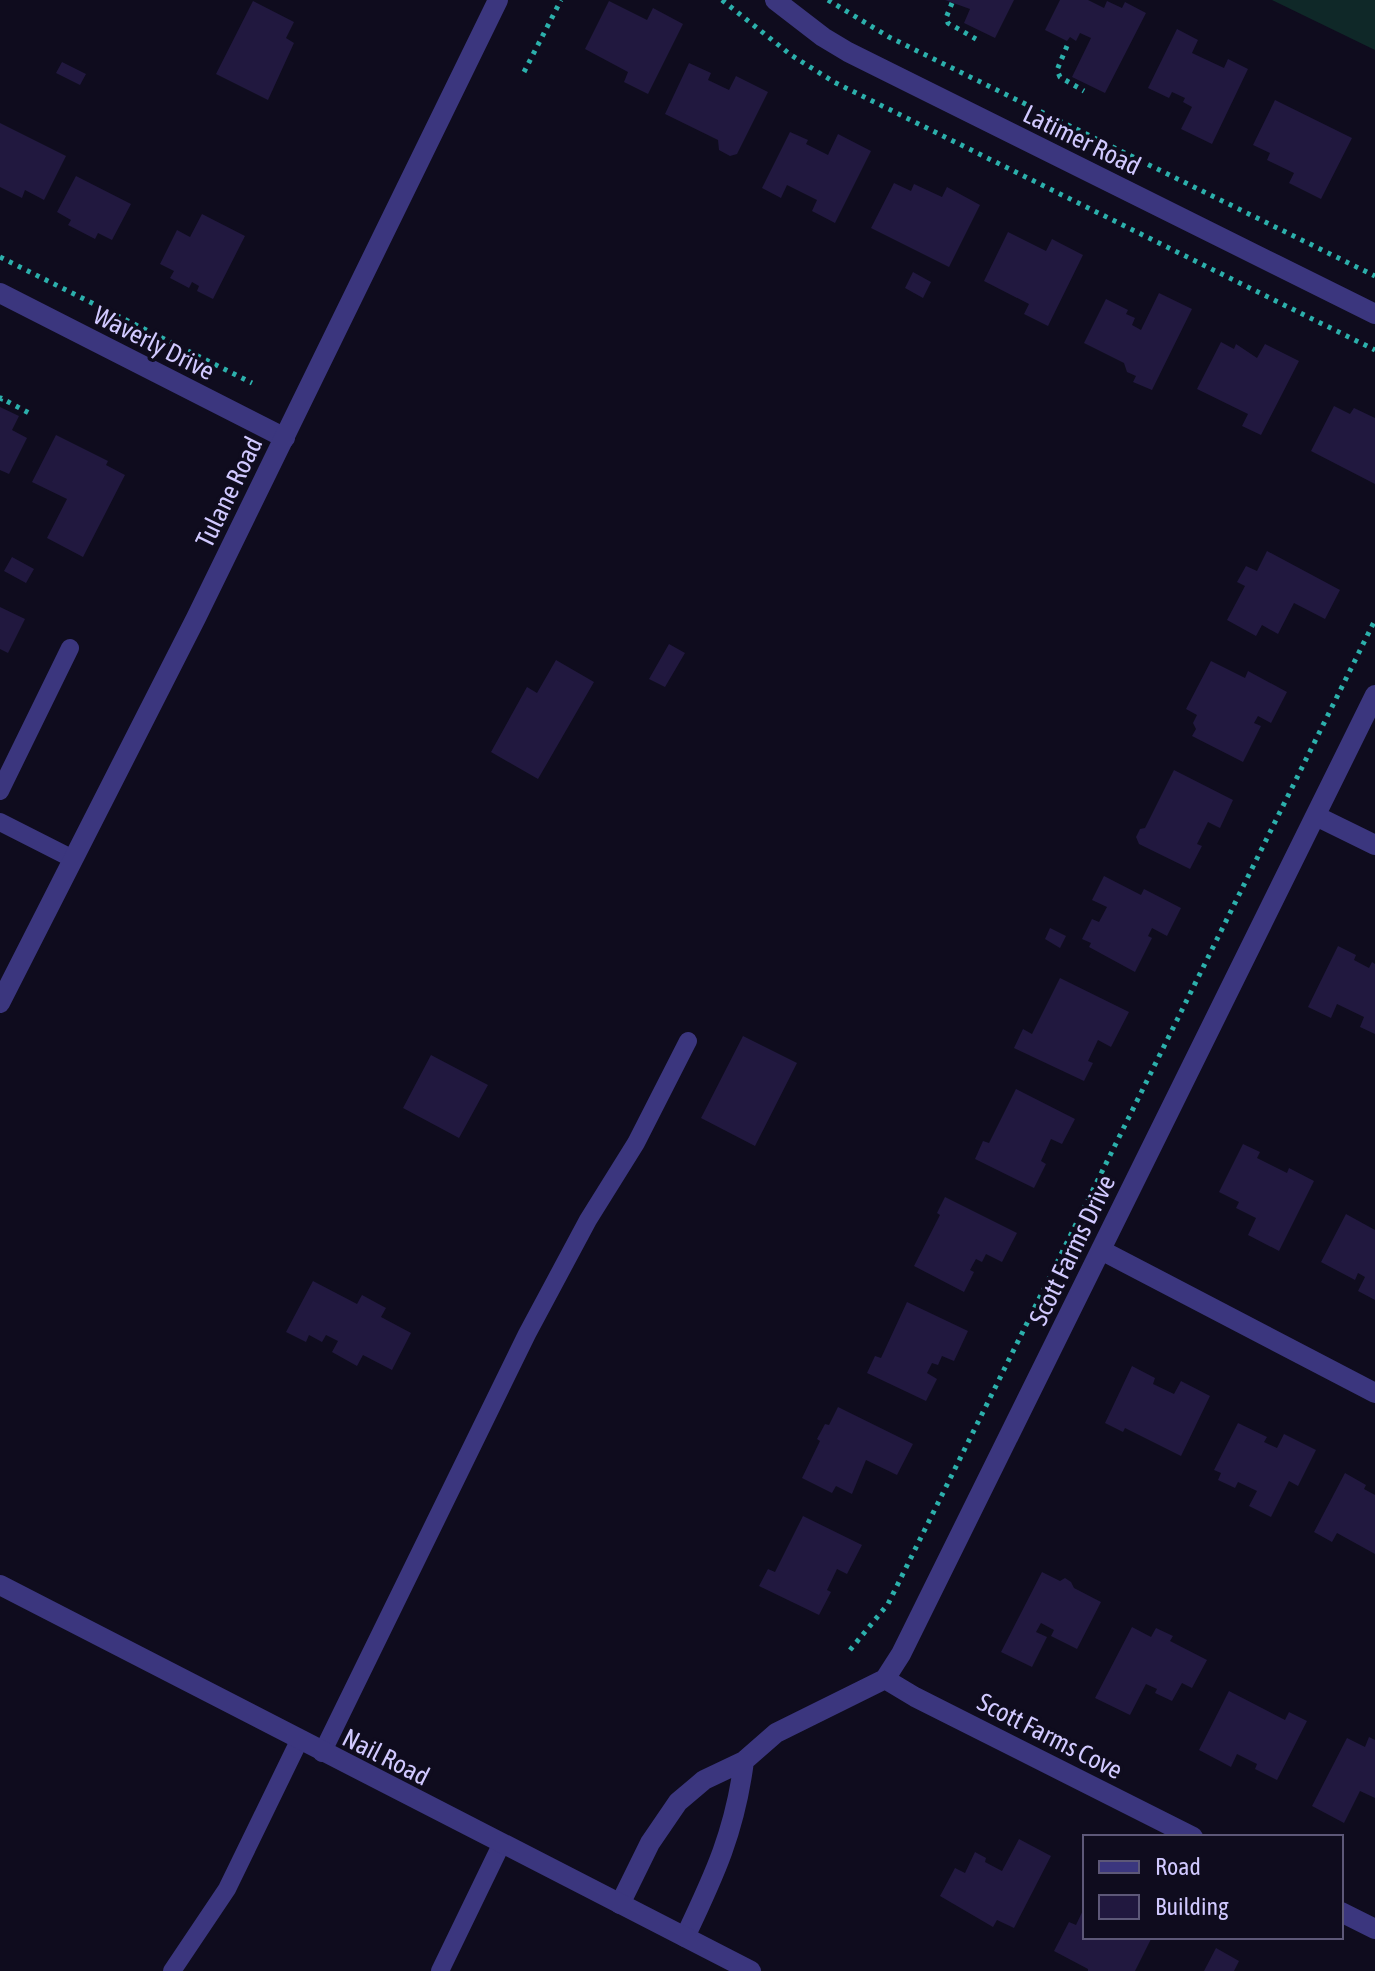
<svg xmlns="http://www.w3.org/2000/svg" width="1375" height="1971" font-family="'Asap Condensed',sans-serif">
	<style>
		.green { fill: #0f2828 }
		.building { fill: #21183f }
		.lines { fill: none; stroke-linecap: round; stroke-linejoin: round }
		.path { stroke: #2cb0ac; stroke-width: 5; stroke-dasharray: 4 6; stroke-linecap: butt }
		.service { stroke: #3b367e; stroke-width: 18 }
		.minor { stroke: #3b367e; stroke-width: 20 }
		.tertiary { stroke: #3b367e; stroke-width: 20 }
		.labels { text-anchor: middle; stroke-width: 7; stroke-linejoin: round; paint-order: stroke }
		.street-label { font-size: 26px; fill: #d1c9ff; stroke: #0f0c1e }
	</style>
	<rect width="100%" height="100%" fill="#0f0c1e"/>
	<path class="green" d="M1272,0H1375V50Z"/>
	<path class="building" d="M945,0H1014L995,38L964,23L970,9Z
		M1060,0H1088L1104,8L1107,1L1122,8L1125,2L1146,13L1105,93L1072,77L1091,38L1080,33L1076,41L1070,37L1067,41L1045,30Z
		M253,1L294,22L286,38L294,43L268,100L216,74Z
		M609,1L647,20L653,8L683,24L648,94L624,82L628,72L585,49Z
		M1177,29L1198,40L1192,53L1224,68L1228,59L1248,69L1212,144L1181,129L1192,107L1183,102L1185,98L1172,92L1169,98L1148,88Z
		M62,62L86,74L80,85L56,73Z
		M689,63L711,73L708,80L729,90L736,76L768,92L737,154L730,156L719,150L718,140L665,114Z
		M1275,100L1352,138L1321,199L1289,183L1294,173L1267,160L1270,153L1253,145Z
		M0,123L66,156L44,200L25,190L22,198L0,187Z
		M790,132L808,140L806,144L828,155L838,134L871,151L835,223L812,211L817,200L787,185L781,198L762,188Z
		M76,176L131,204L112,240L98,233L95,239L68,225L71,220L57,212Z
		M894,183L911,191L914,184L942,197L947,187L980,205L949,267L871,228Z
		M202,214L245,236L213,299L197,291L199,286L192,282L189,288L170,278L174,271L160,264L177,230L190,237Z
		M1008,232L1046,251L1052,239L1083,255L1048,326L1024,314L1029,304L984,281Z
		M913,272L931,282L923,298L905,288Z
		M1159,293L1192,309L1152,390L1133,382L1136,376L1127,372L1124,363L1084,343L1106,299L1128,310L1126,314L1135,318L1132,325L1141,330Z
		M1221,342L1234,349L1236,344L1257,358L1265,344L1299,361L1261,435L1242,426L1248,414L1197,389Z
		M1334,406L1350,414L1354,408L1375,418V484L1311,451Z
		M0,407L19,416L12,430L27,438L9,474L0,470Z
		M56,435L108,461L106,465L125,475L83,557L47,538L67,499L32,482Z
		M1267,551L1340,590L1325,619L1294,603L1278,634L1262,625L1256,636L1227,620L1245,586L1237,582L1246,566L1257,571Z
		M12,557L34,569L26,583L4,571Z
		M0,607L25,619L8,653L0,649Z
		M669,644L685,653L665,687L649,679Z
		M556,660L594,682L538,779L491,752L527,687L537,693Z
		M1211,661L1245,678L1248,671L1287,692L1271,723L1258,716L1254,723L1261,726L1243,762L1192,736L1196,729L1193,723L1197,715L1186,709Z
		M1174,770L1233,800L1220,828L1208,822L1197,844L1202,846L1190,869L1139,844L1136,837L1140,829L1145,828Z
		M1104,876L1141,895L1144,889L1181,908L1167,936L1152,928L1148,936L1152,938L1135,972L1089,947L1091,943L1082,939L1092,919L1099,922L1107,907L1092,900Z
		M1050,928L1066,936L1060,948L1045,939Z
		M1338,946L1356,955L1354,960L1369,968L1372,962L1375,964V1034L1360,1027L1364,1017L1337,1004L1331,1018L1308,1007Z
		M1060,978L1129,1012L1111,1047L1098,1040L1088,1061L1093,1063L1084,1081L1014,1048L1023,1029L1032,1034Z
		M743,1036L797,1063L755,1146L701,1118Z
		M431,1055L488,1085L459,1138L403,1108Z
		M1016,1089L1075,1119L1062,1144L1051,1139L1041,1161L1046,1164L1034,1188L975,1159L983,1141L989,1143Z
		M1243,1144L1260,1152L1257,1158L1287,1173L1289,1168L1314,1181L1279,1251L1248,1235L1256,1218L1236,1208L1239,1202L1219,1192Z
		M945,1197L1017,1233L1002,1262L986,1254L982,1262L976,1259L970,1270L974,1272L964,1292L914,1266L940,1215L937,1213Z
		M1346,1214L1375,1230V1300L1358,1291L1365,1277L1358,1273L1355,1280L1321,1262Z
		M313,1281L357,1304L362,1295L386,1308L381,1317L411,1333L392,1370L363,1355L357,1366L332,1352L338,1341L326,1335L322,1342L309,1335L306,1342L286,1332Z
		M907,1302L968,1331L954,1361L942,1356L938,1365L932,1363L927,1373L937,1379L926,1401L867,1373L875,1356L881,1358Z
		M1132,1366L1155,1378L1153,1384L1174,1394L1181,1381L1210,1396L1181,1456L1125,1428L1123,1432L1105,1423Z
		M838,1407L913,1444L897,1475L866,1460L852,1494L836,1486L832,1493L802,1478L820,1441L817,1439L825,1424L829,1425Z
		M1238,1423L1267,1437L1264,1442L1277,1448L1284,1434L1316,1450L1298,1486L1289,1481L1271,1517L1249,1506L1257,1491L1238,1482L1235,1488L1218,1480L1221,1473L1214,1470Z
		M1345,1473L1366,1485L1364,1489L1375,1495V1554L1337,1533L1332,1542L1314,1532Z
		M803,1516L862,1545L847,1574L837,1569L827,1590L831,1592L819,1615L759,1586L768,1569L775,1572Z
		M1042,1572L1060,1581L1065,1578L1071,1582L1074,1588L1101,1602L1077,1649L1051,1636L1054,1630L1041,1623L1036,1632L1047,1637L1032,1667L1001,1652Z
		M1132,1627L1151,1637L1156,1628L1173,1636L1170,1641L1207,1660L1192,1688L1182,1683L1172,1701L1155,1693L1157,1689L1146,1684L1130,1715L1095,1698Z
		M1229,1691L1285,1720L1289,1712L1307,1721L1277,1780L1255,1769L1257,1764L1237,1754L1231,1767L1199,1750Z
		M1369,1737L1375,1740V1798L1360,1791L1344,1823L1312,1806L1347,1738L1365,1747Z
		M1019,1839L1051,1856L1014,1928L997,1920L993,1927L940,1896L955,1868L965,1873L975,1852L986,1858L985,1862L1002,1871Z
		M1085,1906V1937H1152L1135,1971H1088V1969L1054,1951L1069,1922L1076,1925Z
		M1216,1948L1239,1961L1234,1971H1204Z"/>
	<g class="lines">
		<path class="path" d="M722,0L791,55L834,82L1375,350
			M828,0L889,37L1375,276
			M952,3L946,18L948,23L976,39
			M1067,46L1057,70L1060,77L1084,91
			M524,72L561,0
			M0,257L252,383
			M0,401L1,398L29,413
			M850,1650L888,1604L1375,620"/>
		<path class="service" d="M0,791L70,648
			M0,822L73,859
			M322,1753L527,1334L588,1220L636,1143L688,1041
			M172,1971L227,1889L299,1741
			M440,1971L501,1845"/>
		<path class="minor" d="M775,0L823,37L848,52L1375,314
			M0,293L285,438
			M1316,816L1375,845
			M1101,1250L1375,1393
			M885,1679L915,1697L1193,1837
			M620,1904L650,1843L678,1802L704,1780L744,1761L776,1733L885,1679L901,1654L1375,695
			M1341,1912L1375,1929
			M685,1937C715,1874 735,1831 744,1761"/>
		<path class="tertiary" d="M0,1003L196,618L498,0
			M0,1585L751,1971"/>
	</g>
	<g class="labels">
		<g class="street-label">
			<text transform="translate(1082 140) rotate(26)" y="9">Latimer Road</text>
			<text transform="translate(154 343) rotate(27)" y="9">Waverly Drive</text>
			<text transform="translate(229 492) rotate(-64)" y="9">Tulane Road</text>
			<text transform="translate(1072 1250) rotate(-64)" y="9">Scott Farms Drive</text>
			<text transform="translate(1050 1736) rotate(27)" y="9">Scott Farms Cove</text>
			<text transform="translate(386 1757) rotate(27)" y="9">Nail Road</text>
		</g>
	</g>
	<rect x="1083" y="1835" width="260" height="104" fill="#0f0c1e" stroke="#5d5878" stroke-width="2"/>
	<rect x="1099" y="1861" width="40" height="12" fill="#3b367e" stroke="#5d5878" stroke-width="2"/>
	<text x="1155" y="1875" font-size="24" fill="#d1c9ff">Road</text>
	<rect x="1099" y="1895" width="40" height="24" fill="#21183f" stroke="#5d5878" stroke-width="2"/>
	<text x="1155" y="1915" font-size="24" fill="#d1c9ff">Building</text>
</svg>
